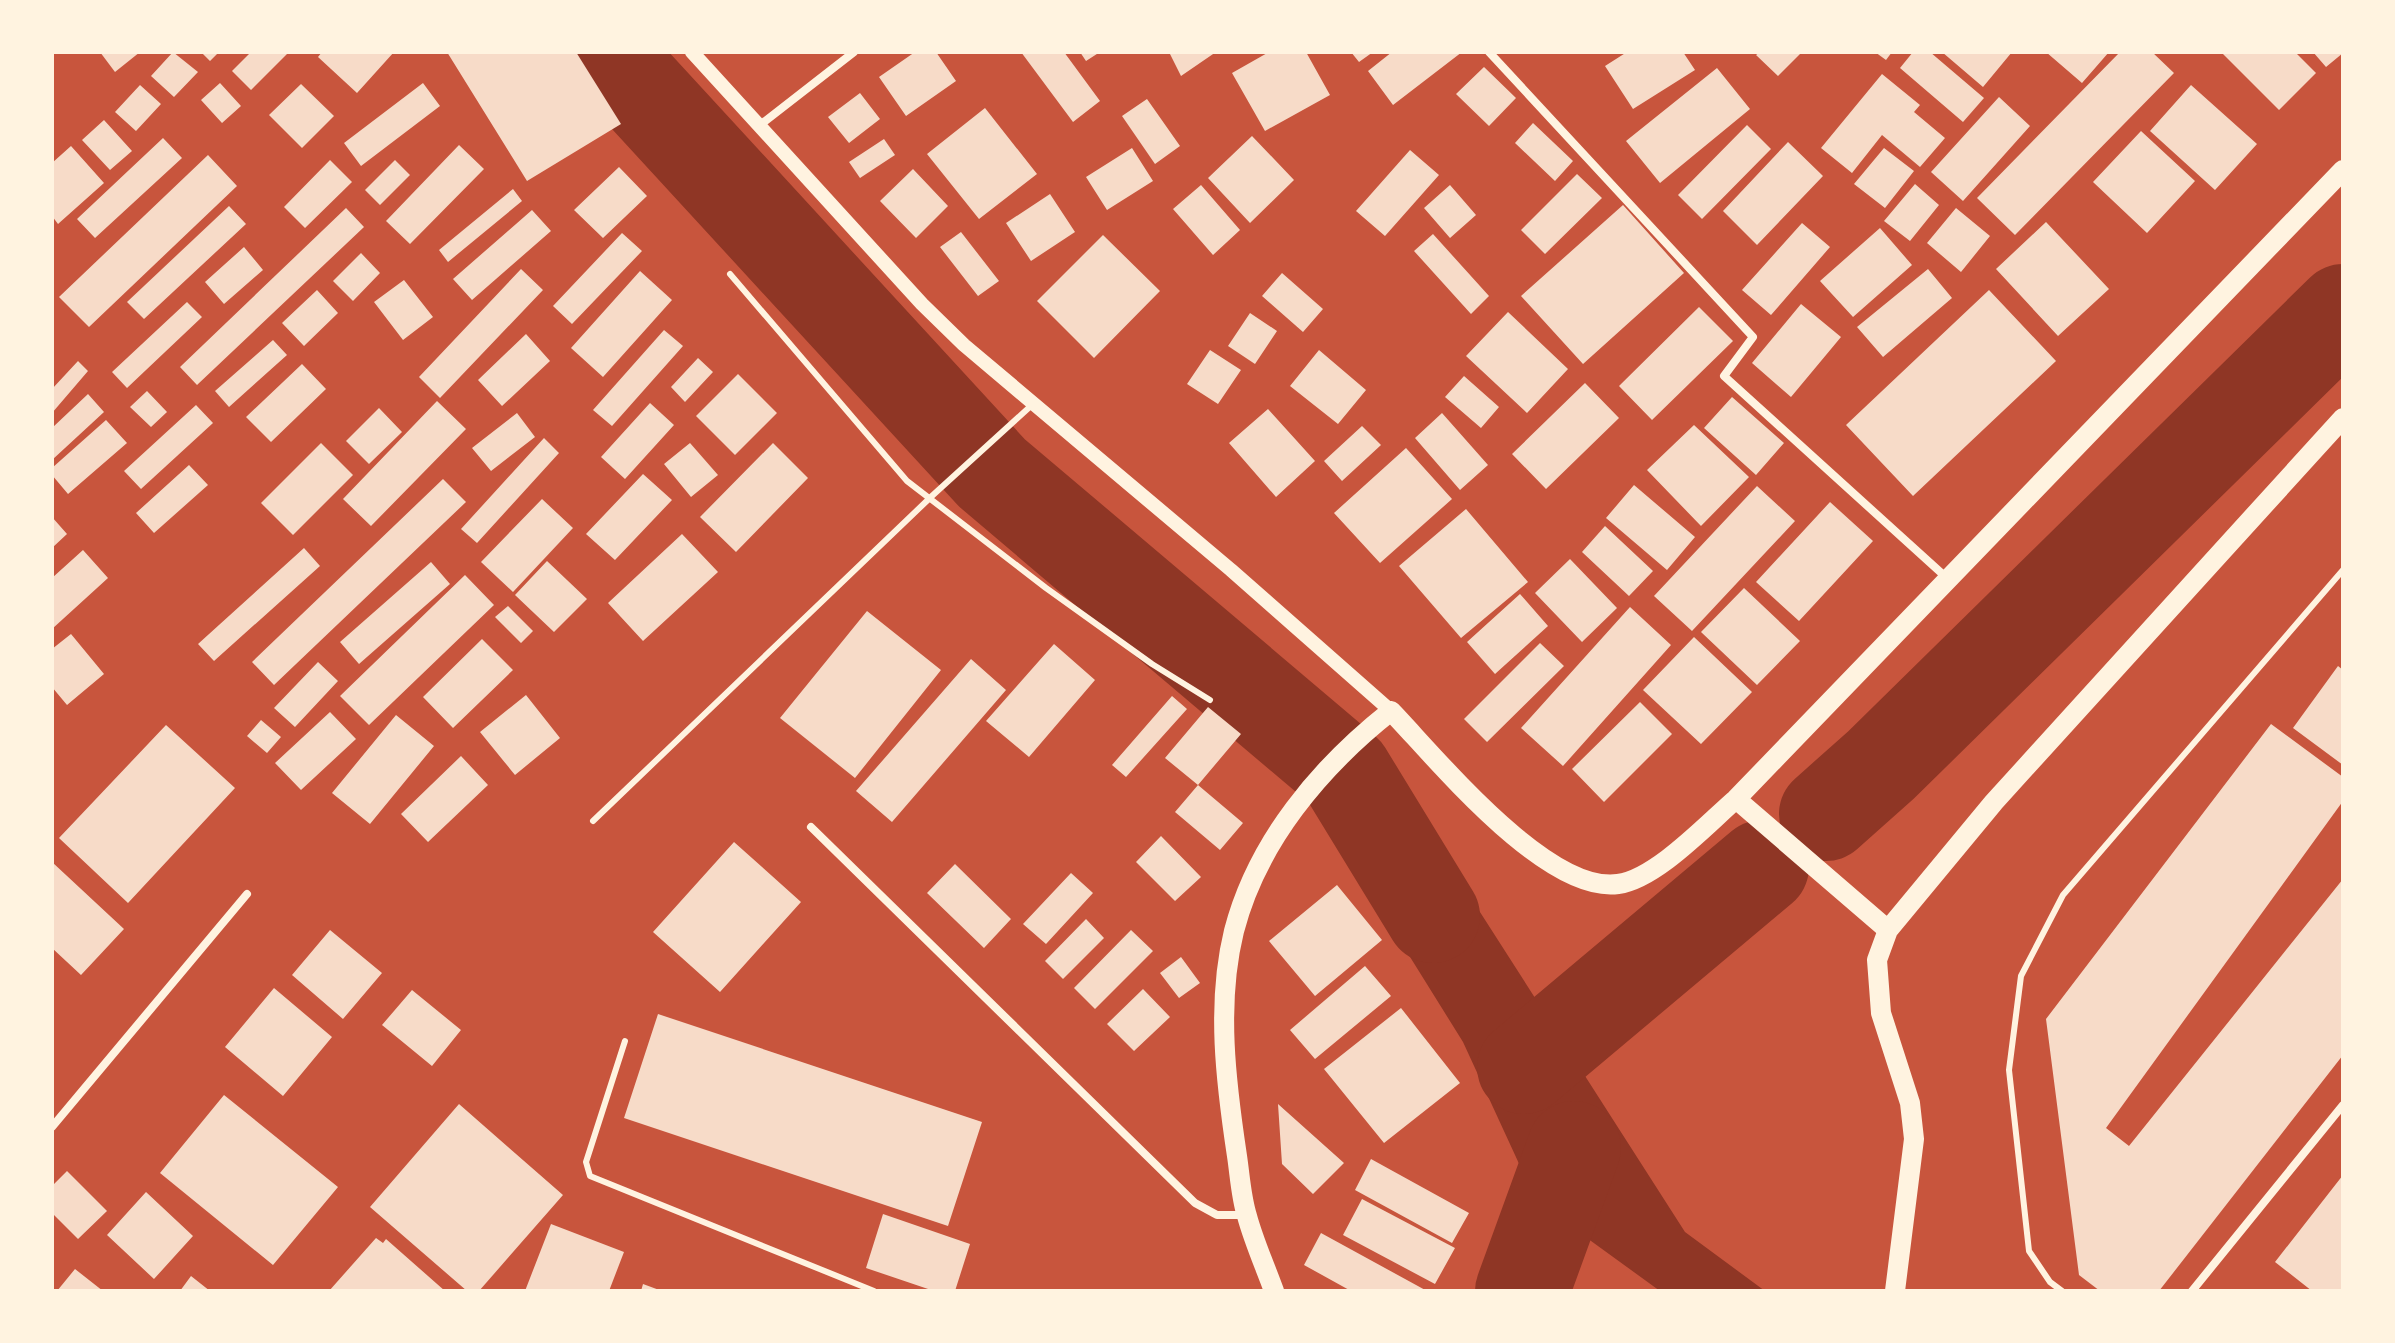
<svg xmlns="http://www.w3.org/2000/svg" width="2395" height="1343" font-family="'DM Sans',sans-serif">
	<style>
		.water { fill: #8f3625 }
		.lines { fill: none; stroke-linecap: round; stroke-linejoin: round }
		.river { stroke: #8f3625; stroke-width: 94 }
		.building { fill: #f7dbc8 }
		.service { stroke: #fff3e0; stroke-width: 6 }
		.minor { stroke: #fff3e0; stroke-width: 8 }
		.tertiary { stroke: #fff3e0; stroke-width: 14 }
		.primary { stroke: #fff3e0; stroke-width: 20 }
	</style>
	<rect width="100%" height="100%" fill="#c8553d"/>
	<path class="water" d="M1393,789L1462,884L1685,1232L1765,1291H1660L1569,1225L1521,1168L1463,1042L1331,830Z"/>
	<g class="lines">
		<path class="river" d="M605,52L992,473L1345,772L1433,916
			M1826,814L1881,765L2343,311
			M1524,1067L1762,867
			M1522,1291L1574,1148"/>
	</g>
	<path class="building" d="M100,52H140L115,72Z
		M173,52L198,72L174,97L151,76Z
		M201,52H219L210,61Z
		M251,52H289L251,90L232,71Z
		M322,52H394L357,93L318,57Z
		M447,52H576L621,124L527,181Z
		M915,52H936L956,81L906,116L879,77Z
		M1021,52H1064L1100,101L1073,122Z
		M1080,52H1100L1086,61Z
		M1169,52H1216L1181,76Z
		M1269,52H1306L1330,95L1265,131L1232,73Z
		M1351,52H1373L1359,62Z
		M1392,52H1462L1393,105L1368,71Z
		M1627,52H1683L1695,70L1633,109L1605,66Z
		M1760,52H1802L1778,76L1756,55Z
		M1875,52H1892L1886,60Z
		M1913,52H1930L1984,98L1963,122L1900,68Z
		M1942,52H2012L1983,87Z
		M2046,52H2109L2082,83Z
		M2120,52H2152L2174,73L2015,235L1977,198Z
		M2221,52H2295L2316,73L2279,110Z
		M2313,52H2343V53L2326,67Z
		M1484,67L1516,98L1489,126L1456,94Z
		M1717,68L1750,109L1660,183L1626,141Z
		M1882,74L1920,105L1914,112L1945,138L1920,167L1882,135L1852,173L1821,148Z
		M220,83L241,106L222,123L201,100Z
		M423,83L440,106L361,166L344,143Z
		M301,84L334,116L302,148L269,115Z
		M140,85L161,104L136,131L115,112Z
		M2191,85L2257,144L2215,190L2150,131Z
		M860,93L880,119L849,143L828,117Z
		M1999,97L2030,126L1963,201L1931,172Z
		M1147,99L1180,146L1155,164L1122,116Z
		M985,108L1037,174L979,219L927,154Z
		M104,120L132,151L110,170L82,140Z
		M1533,123L1573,161L1555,181L1515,143Z
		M1747,125L1771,149L1702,219L1678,195Z
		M2141,131L2195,181L2147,233L2093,182Z
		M1252,136L1294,180L1250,223L1208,178Z
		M163,138L182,158L95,238L77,219Z
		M884,139L895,155L860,178L849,162Z
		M1788,142L1823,176L1757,245L1723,211Z
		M459,145L484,169L410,244L386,221Z
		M71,146L104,183L58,224L52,216V163Z
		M1132,148L1153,181L1107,210L1086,177Z
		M1884,148L1914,171L1885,208L1854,184Z
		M1410,150L1439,175L1385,236L1356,211Z
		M208,155L237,186L89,327L59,297Z
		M330,160L352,182L305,228L284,207Z
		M395,160L410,175L380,205L365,190Z
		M619,167L647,196L603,238L574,210Z
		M913,169L948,206L916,238L880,201Z
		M1577,174L1602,198L1545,254L1521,230Z
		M1915,184L1939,205L1910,241L1884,221Z
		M1201,185L1240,230L1213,255L1173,209Z
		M1450,185L1476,215L1450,238L1424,208Z
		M513,189L522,201L448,262L439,250Z
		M1050,194L1075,232L1031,261L1006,223Z
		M1623,205L1684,273L1583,364L1521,296Z
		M229,206L246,224L144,319L127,302Z
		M346,208L364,227L197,385L180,367Z
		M1956,208L1990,236L1961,272L1927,243Z
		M532,210L551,231L472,300L453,279Z
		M2046,222L2109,289L2058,336L1996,269Z
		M1802,223L1830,247L1771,315L1742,290Z
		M1880,228L1912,265L1853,317L1820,281Z
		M961,232L999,281L978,296L940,247Z
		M622,233L642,251L572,324L553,306Z
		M1433,234L1489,296L1471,314L1414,251Z
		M1103,235L1160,291L1094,358L1037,301Z
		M244,247L263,270L224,304L205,282Z
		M361,253L380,273L353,301L333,281Z
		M521,269L543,290L440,398L419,377Z
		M1928,269L1952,298L1883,357L1857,327Z
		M640,271L672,300L603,377L571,348Z
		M1282,273L1323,309L1303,332L1262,296Z
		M404,280L433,317L403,340L374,302Z
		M317,290L338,313L304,346L282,323Z
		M1989,290L2056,361L1913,496L1846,425Z
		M187,302L202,317L127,388L112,372Z
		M1801,304L1841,337L1791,397L1752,363Z
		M1699,307L1733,341L1652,420L1619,386Z
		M1508,312L1568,369L1527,413L1466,356Z
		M1250,313L1277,331L1255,364L1228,346Z
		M664,330L683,346L612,426L593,410Z
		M526,334L550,361L502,406L478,380Z
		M273,340L287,355L229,407L215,391Z
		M1210,350L1241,370L1218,404L1187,384Z
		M1319,350L1366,390L1338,424L1290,386Z
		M698,358L713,372L685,402L671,387Z
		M78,361L88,371L52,413V389Z
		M302,364L326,389L271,442L246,417Z
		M738,374L777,413L735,455L696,416Z
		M1464,376L1499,407L1481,428L1445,397Z
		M1585,383L1619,418L1546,489L1512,454Z
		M147,391L167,412L151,427L130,407Z
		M88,394L104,412L52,460V428Z
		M1732,397L1784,443L1756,475L1704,428Z
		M437,401L466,429L371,526L343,499Z
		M650,403L674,425L625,479L601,457Z
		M196,405L213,423L141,489L124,471Z
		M379,408L402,432L369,464L346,441Z
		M1268,409L1315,461L1276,497L1229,443Z
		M517,413L535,437L491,471L472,448Z
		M1442,413L1488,465L1460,490L1415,438Z
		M106,420L127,443L68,494L52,475V468Z
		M1694,425L1749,477L1701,526L1647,470Z
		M1362,426L1381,445L1342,481L1324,461Z
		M544,438L559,453L477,543L461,529Z
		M321,443L353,475L293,535L261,503Z
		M690,443L718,475L691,497L664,464Z
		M773,443L808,478L736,552L700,517Z
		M1406,448L1452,499L1380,563L1334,513Z
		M189,465L208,485L154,533L136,513Z
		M643,474L672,500L615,560L586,534Z
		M443,479L466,502L274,685L252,662Z
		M1634,485L1695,537L1667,570L1606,518Z
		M1757,486L1795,521L1692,631L1654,596Z
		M542,499L573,528L513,592L481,562Z
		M1830,502L1873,541L1799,621L1756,582Z
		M1466,509L1528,582L1461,638L1399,566Z
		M52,517L67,534L52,548Z
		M1605,526L1653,571L1629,596L1582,552Z
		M682,534L718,572L643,641L608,603Z
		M304,548L320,566L214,661L198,644Z
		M83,550L108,578L52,629V578Z
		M1570,559L1617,608L1582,642L1535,593Z
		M547,561L587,599L554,632L515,595Z
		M431,562L450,584L359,664L340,642Z
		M465,575L494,605L369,725L340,696Z
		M1744,588L1800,641L1757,685L1701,632Z
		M1520,594L1548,626L1495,674L1467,642Z
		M508,606L533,631L521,643L495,617Z
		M1630,607L1671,645L1563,766L1521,728Z
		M867,611L941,670L855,778L780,718Z
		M71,634L104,674L67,705L52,687V649Z
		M1694,637L1752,692L1701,744L1643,690Z
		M482,639L513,670L453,728L423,697Z
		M1540,643L1564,666L1487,742L1464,719Z
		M1054,644L1095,680L1029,757L986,721Z
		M971,659L1006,690L892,822L856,791Z
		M318,662L338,681L295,727L274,708Z
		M2338,666L2343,670V765L2293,728Z
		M526,695L560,738L515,775L480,732Z
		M1172,696L1187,709L1126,777L1112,765Z
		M1640,702L1672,734L1604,802L1572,769Z
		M1208,707L1241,734L1198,785L1243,823L1220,850L1175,812L1198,785L1165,758Z
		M330,712L356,739L301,790L275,763Z
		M396,715L434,746L370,824L332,793Z
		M261,720L281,737L267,753L247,736Z
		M2271,724L2343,777V801L2106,1128L2129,1146L2343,879V1055L2159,1291H2100L2079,1275L2046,1019Z
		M166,725L235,788L128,903L59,838Z
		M461,756L488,785L428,842L401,814Z
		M1161,836L1201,877L1175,901L1136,862Z
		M734,842L801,902L720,992L653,932Z
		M52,862L124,929L81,975L52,948Z
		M955,864L1011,919L984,948L927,893Z
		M1071,873L1093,893L1046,944L1023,924Z
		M1337,885L1382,940L1315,996L1269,941Z
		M1086,919L1104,938L1063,979L1045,961Z
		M330,930L382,973L343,1019L292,975Z
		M1131,930L1153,951L1095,1009L1074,988Z
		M1181,957L1200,983L1179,998L1160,973Z
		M1365,966L1391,996L1315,1059L1290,1030Z
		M274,988L332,1037L283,1096L225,1047Z
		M1143,989L1170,1017L1134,1051L1107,1024Z
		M412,990L461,1030L432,1066L382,1025Z
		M1401,1008L1460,1083L1384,1143L1324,1069Z
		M658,1014L982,1122L948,1226L624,1118Z
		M224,1095L338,1187L273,1265L160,1173Z
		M459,1104L563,1195L479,1291H467L370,1207Z
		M1278,1104L1344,1163L1313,1194L1282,1164Z
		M1371,1159L1469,1213L1452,1243L1355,1190Z
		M67,1171L107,1211L78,1239L52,1213V1186Z
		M2343,1175V1291H2312L2275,1262Z
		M146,1192L193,1236L154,1279L107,1235Z
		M1362,1199L1455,1248L1435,1284L1343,1235Z
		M883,1214L970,1244L955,1291H934L866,1268Z
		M551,1224L624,1252L609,1291H525Z
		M1321,1233L1427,1291H1351L1304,1265Z
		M376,1238L383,1243L386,1239L445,1291H329Z
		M75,1269L103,1291H57Z
		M191,1276L210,1291H180Z
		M643,1284L662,1291H641Z"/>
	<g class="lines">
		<path class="service" d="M730,274L907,481L1046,588L1152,664L1210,700
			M593,821L933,495L1033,404
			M625,1041L586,1162L590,1176L874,1291
			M2062,1291L2050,1282L2029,1251L2009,1070L2021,976L2063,895L2343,570"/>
		<path class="minor" d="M1489,52L1753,337L1724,376L1948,579
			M760,125L854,52
			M811,827L1195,1203L1217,1215H1246
			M52,1127L247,894
			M2192,1291L2343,1105"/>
		<path class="tertiary" d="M692,52L922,304L964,345L1231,570L1391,711"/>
		<path class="primary" d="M1736,799L1888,930
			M1274,1291C1265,1266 1254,1242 1247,1216C1241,1197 1240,1176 1237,1156C1226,1083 1216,1004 1234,931C1257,842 1320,767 1391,711C1438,760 1547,894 1618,884C1656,879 1707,824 1736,799L2343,170
			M1895,1291L1914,1139L1910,1103L1881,1013L1877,960L1888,930L1994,802L2343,418"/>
	</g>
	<rect width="2395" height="1343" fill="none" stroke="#fff3e0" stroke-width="108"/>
</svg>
